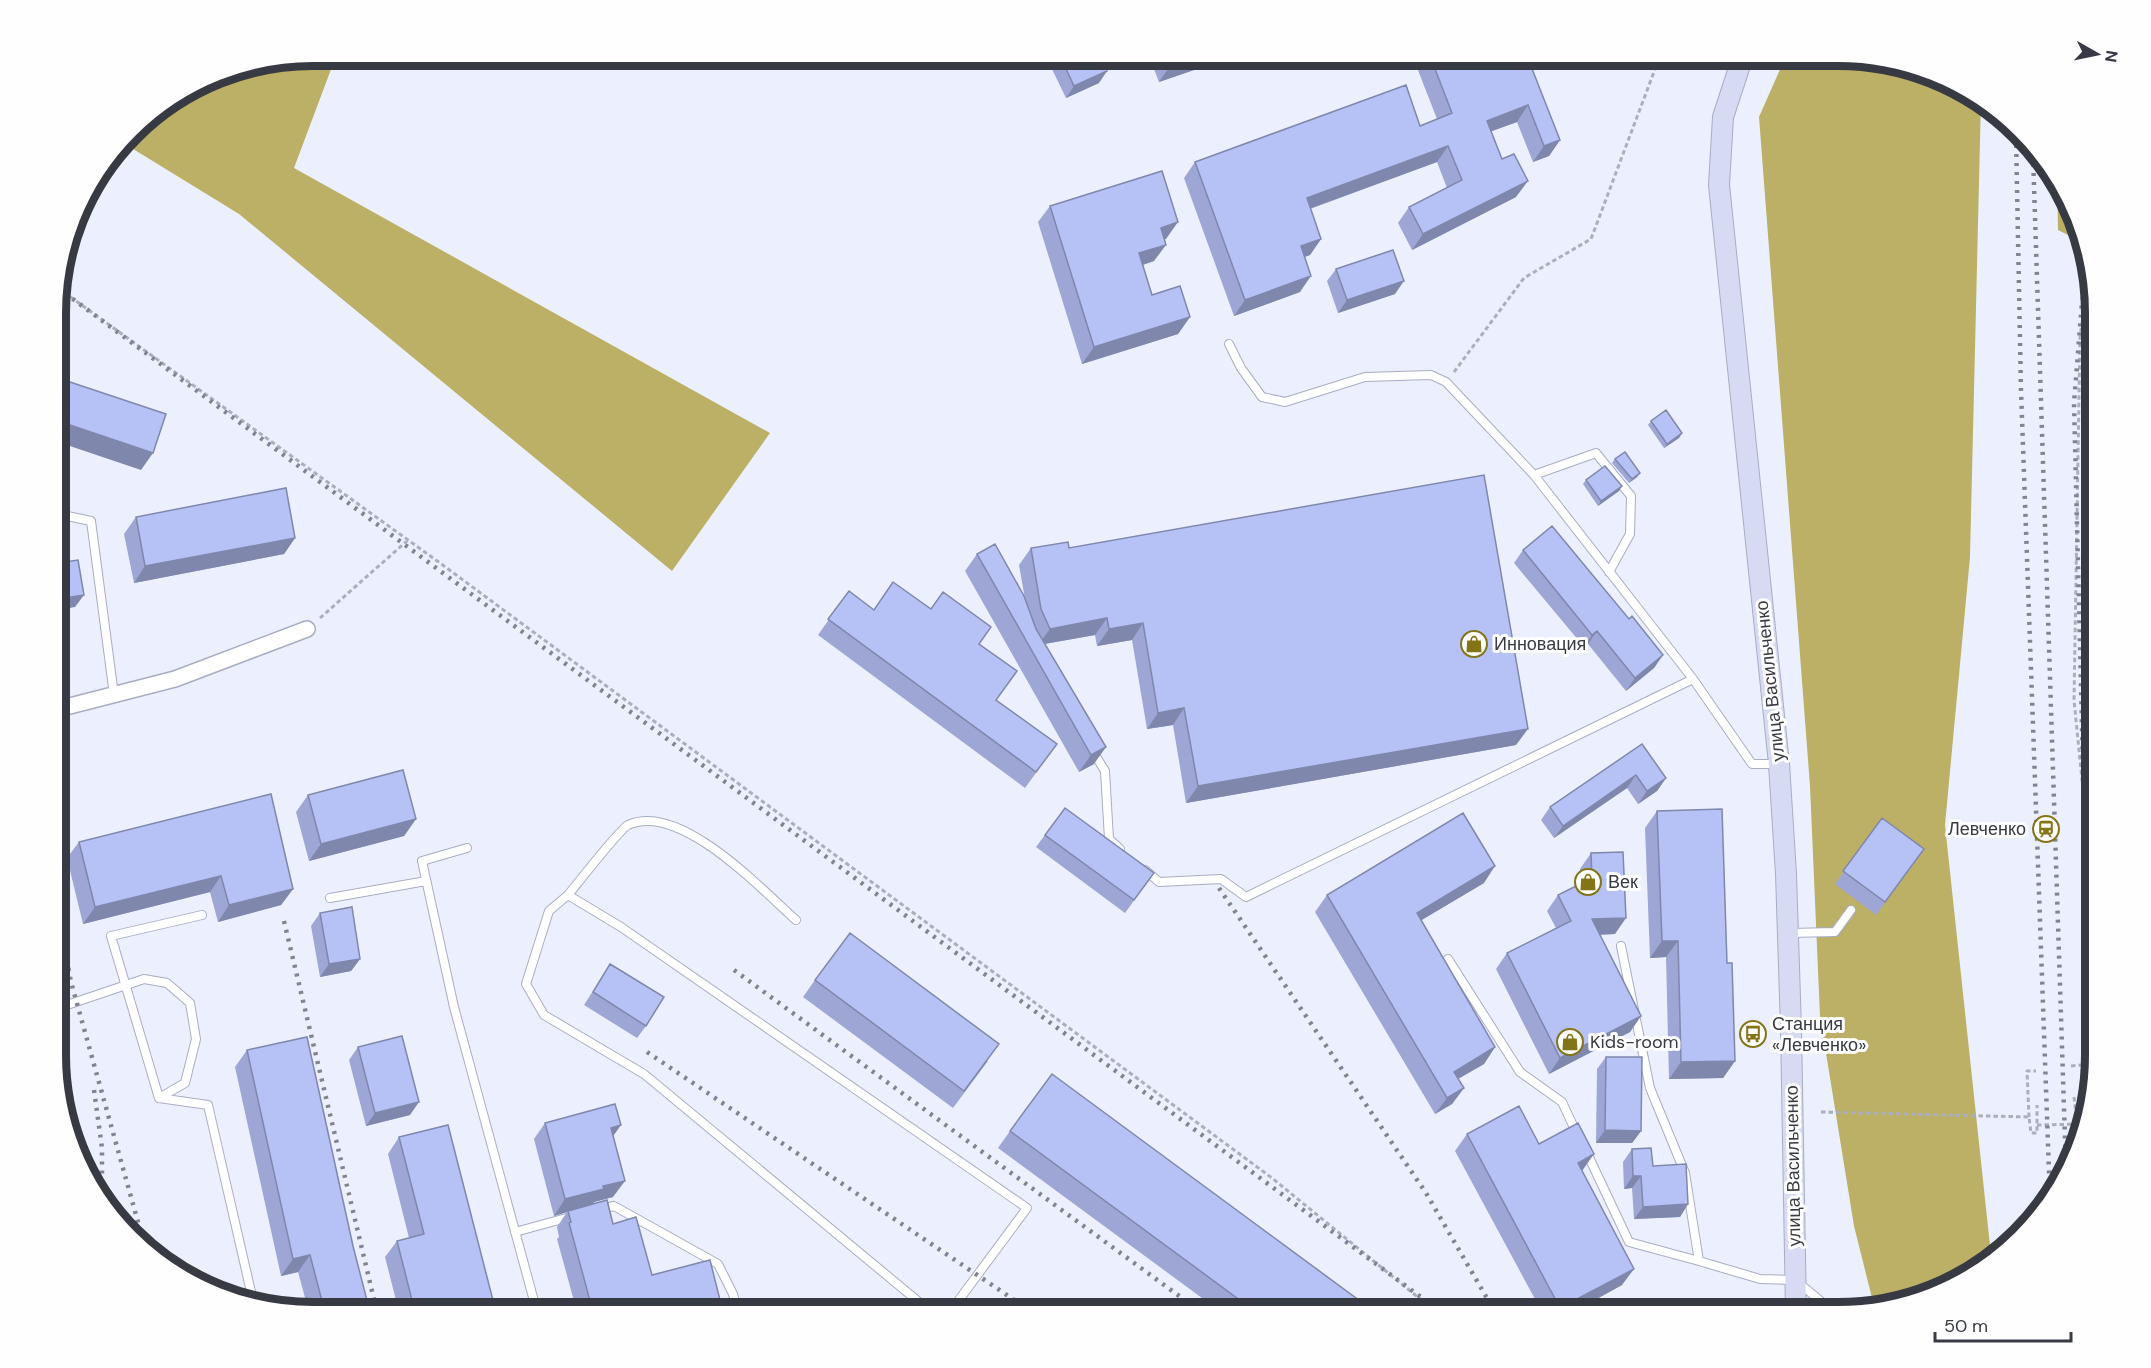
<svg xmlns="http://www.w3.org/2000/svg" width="2151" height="1368" font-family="'DM Sans',sans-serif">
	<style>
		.forest { fill: #bcaf66 }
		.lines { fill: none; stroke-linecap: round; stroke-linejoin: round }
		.service-casing { stroke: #a8adc4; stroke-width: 10 }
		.minor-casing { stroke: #a8adc4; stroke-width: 18 }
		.secondary-casing { stroke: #a8adc4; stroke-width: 22 }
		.path { stroke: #abafbb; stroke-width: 3; stroke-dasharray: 4.5 3; stroke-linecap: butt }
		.service { stroke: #fff; stroke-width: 8 }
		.minor { stroke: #fff; stroke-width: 15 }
		.secondary { stroke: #d6daf3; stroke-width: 20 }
		.rail { stroke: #81848f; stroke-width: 4.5; stroke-dasharray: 3 6; stroke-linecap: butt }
		.wall { fill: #9da6d4 }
		.shaded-wall { fill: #7f87ac }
		.building { fill: #b6c1f6; stroke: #7f87ac; stroke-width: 1.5 }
		.labels { text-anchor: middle; stroke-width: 6; stroke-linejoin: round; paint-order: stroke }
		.poi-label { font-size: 18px; fill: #383a43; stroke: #fefefe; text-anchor: start }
		.street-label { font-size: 18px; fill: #383a43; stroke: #fefefe }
		.rim { fill: none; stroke: #383a43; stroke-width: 8 }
	</style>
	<rect width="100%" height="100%" fill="#ecf0fe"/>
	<path class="forest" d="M313,56H336L294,168L770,433L672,571L239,214L125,144L143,120L215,75Z
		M1786,56H1838L1920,69L1981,99L1970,557L1945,825L1991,1255L1966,1278L1874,1306L1854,1226L1820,1016L1810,786L1759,117Z
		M2057,181L2061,185L2078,240L2058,230Z"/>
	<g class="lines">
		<defs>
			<path id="service" d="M1229,344L1241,368L1262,397L1285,402L1365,377L1431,375L1446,382L1534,475L1693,679L1752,764H1777
				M1534,475L1596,453L1631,496L1630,534L1609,572
				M58,514L91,521L114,695
				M1092,750L1105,771L1109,839L1120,849
				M467,848L422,861L454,1007L537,1312
				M1145,870L1159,882L1221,879L1246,897L1693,679
				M568,895C578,883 619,830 628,825C679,801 760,888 796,920
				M330,898L426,881
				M202,915L111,936L159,1098L208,1105L254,1305
				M1789,933L1835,932L1851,910
				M1621,946L1650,1088L1685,1173L1699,1261L1760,1279L1795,1280L1828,1307L1830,1312
				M1448,959L1520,1072L1562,1102L1576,1132
				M58,1008L144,979L167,983L190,1003L196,1039L185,1083L159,1098
				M1586,1151L1629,1242L1699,1261
				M599,1209L614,1206L718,1264L733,1294L738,1312
				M515,1232L570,1217
				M931,1312L644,1074L544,1015L526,984L549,911L568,895L621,927L1027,1208L950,1312"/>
			<path id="minor" d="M58,709L175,679L307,629"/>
			<path id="secondary" d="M1743,56L1723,117L1719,185L1779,764L1786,874L1791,1029L1796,1312"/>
		</defs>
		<use href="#service" class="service-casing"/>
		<use href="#minor" class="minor-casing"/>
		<use href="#secondary" class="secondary-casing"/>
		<path class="path" d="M2089,276L2080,337L2074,700L2095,910
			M58,288L440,563L1272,1178L1436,1312
			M1454,372L1524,278L1591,239L1660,56
			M320,618L408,540
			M2071,1066L2082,1065L2084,1124
			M2074,1097L2077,1124
			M1821,1112L2029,1117L2031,1133H2037V1105
			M2029,1117L2027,1071H2036
			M2037,1125L2083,1124"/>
		<use href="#service" class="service"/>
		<use href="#minor" class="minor"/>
		<use href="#secondary" class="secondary"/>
		<path class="rail" d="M2016,136L2021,390L2050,1200
			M2033,155L2066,1170
			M2087,270L2082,302L2074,403L2091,1089
			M58,288L1441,1312
			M1219,888L1426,1193L1495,1312
			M58,915L71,982L143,1240
			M284,921L377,1312
			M734,970L1201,1312
			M647,1052L1032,1312
			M94,1090L102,1148V1196"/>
	</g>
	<path class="wall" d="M1035,56H1085L1099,83L1066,98L1050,65L1041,69Z
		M1149,56H1235L1159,82Z
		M1422,56H1527L1560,140L1549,156L1533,162L1517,122L1491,131L1516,197L1412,250L1398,223L1409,207L1447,188L1437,162L1310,209L1321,239L1310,255L1305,257L1300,292L1234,316L1184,178L1195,162L1420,126L1437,119L1416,65Z
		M1050,206L1166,239H1165L1154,261L1143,265L1152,295L1190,317L1178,334L1082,364L1038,222Z
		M1336,269L1395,294L1338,313L1327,281Z
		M1651,421L1682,433L1679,438L1664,448L1648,425Z
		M1615,459L1637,477L1629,483L1612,463Z
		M1586,480L1619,491L1598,506L1583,484Z
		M136,517L295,538L284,554L134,583L124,534Z
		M1031,548H1069L1516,745L1186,803L1173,725L1147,729L1132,640L1097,646L1095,635L1045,644L1094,764L1079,772L965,571L977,554L1025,599L1019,565Z
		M1523,550L1629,619L1663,655L1654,668L1626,691L1588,644L1584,647L1514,563Z
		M849,591L874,610L931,609L979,644L996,700L1057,744L1025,788L818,635Z
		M1642,744L1666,778L1657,791L1638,804L1627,788L1554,838L1541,820L1550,807Z
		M308,795L416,819L404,836L309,861L296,812Z
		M1065,808L1154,873L1125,913L1036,847Z
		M1657,811L1727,963L1735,1061L1723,1078L1669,1079L1666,957L1650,958L1645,828Z
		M1882,818L1924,849L1876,915L1835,884Z
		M79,842L293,889L281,905L218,922L210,892L83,924L67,858Z
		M1591,853L1615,934L1600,935L1641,1016L1630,1032L1549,1074L1496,969L1507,953L1556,928L1547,911L1558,895L1580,884V869Z
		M1484,883L1421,920L1495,1047L1484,1064L1458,1079L1464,1088L1452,1104L1435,1114L1315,912L1327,895Z
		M320,913L360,959L351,971L320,977L311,926Z
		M610,964L646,1026L637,1038L584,1005Z
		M815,980L988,1061L953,1108L803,997Z
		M358,1047L410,1115L366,1126L349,1060Z
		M247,1050L353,1246L370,1312H313L291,1310L307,1305L298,1272L281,1276L235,1067Z
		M1606,1057L1641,1131L1632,1143H1596L1597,1069Z
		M545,1123L613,1137V1197L594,1202L593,1204L613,1224L652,1275L723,1312H577L557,1239L559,1237L557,1227L567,1212L554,1216L534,1139Z
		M1010,1131L1375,1312H1221L998,1148Z
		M1467,1134L1539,1144L1582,1171L1622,1285L1573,1312H1542L1455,1151Z
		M399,1137L496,1312H399L385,1257L397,1241L409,1238L388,1154Z
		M1632,1149L1653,1166L1688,1204L1680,1217L1634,1219L1632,1188L1624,1189L1623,1162Z"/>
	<path class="shaded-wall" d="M1053,56H1057L1050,65L1041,69L1049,57Z
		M1201,56H1235L1159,82L1170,66Z
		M1107,71L1099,83L1066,98L1074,86Z
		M1528,105L1517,122L1476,137L1487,121Z
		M1560,140L1549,156L1533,162L1544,146Z
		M1448,146L1437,162L1295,214L1307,198Z
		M1528,181L1516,197L1412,250L1423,234Z
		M1178,222L1166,239L1149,244L1161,228Z
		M1321,239L1310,255L1289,262L1301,246Z
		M1166,245L1154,261L1127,270L1139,253Z
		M1311,276L1300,292L1234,316L1245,300Z
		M1404,281L1395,294L1338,313L1347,300Z
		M1190,317L1178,334L1082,364L1094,347Z
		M58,421L153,453L141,470L58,442Z
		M1682,433L1679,438L1664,448L1667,444Z
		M1640,473L1637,477L1629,483L1632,479Z
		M1622,486L1619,491L1598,506L1601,501Z
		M295,538L284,554L134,583L145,566Z
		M84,595L75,607L58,610V599Z
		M1107,618L1095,635L1038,645L1050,629Z
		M1143,623L1132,640L1097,646L1109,629Z
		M1597,631L1588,644L1584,647L1592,635Z
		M1663,655L1654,668L1626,691L1635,678Z
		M1184,708L1173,725L1147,729L1158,713Z
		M1528,729L1516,745L1186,803L1198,786Z
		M1106,747L1094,764L1079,772L1091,755Z
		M1636,775L1627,788L1554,838L1563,826Z
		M1666,778L1657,791L1638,804L1647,791Z
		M416,819L404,836L309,861L321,844Z
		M1495,866L1484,883L1405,930L1417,913Z
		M221,876L210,892L83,924L95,907Z
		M293,889L281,905L218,922L229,905Z
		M1626,918L1615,934L1581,935L1592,919Z
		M1662,941H1678L1666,957L1650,958Z
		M360,959L351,971L320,977L329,964Z
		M1641,1016L1630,1032L1549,1074L1560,1058Z
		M1495,1047L1484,1064L1442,1088L1454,1072Z
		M1735,1061L1723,1078L1669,1079L1681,1062Z
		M1464,1088L1452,1104L1435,1114L1447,1098Z
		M419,1102L410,1115L366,1126L375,1113Z
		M621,1125L609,1142L611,1128Z
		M1605,1130L1641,1131L1632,1143H1596Z
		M1594,1154L1582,1171L1578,1163Z
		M1633,1176H1641L1632,1188L1624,1189Z
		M625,1181L613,1197L594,1202L592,1206L568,1211L567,1212L554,1216L565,1199L603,1186Z
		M1688,1204L1680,1217L1634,1219L1643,1207Z
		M310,1255L298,1272L281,1276L293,1259Z
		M1634,1269L1622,1285L1573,1312H1558L1560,1308Z"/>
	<path class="building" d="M1060,56H1085L1088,63L1101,56L1107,71L1074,86Z
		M1166,56H1201L1170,66Z
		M1430,56H1527L1560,140L1544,146L1528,105L1487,121L1502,159L1514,154L1528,181L1423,234L1409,207L1462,180L1448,146L1307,198L1321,239L1301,246L1311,276L1245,300L1195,162L1406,85L1420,126L1452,113Z
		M1162,171L1178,222L1161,228L1166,245L1139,253L1152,295L1180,286L1190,317L1094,347L1050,206Z
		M1393,250L1404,281L1347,300L1336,269Z
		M58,378L166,414L153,453L58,421Z
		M1666,410L1682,433L1667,444L1651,421Z
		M1625,452L1640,473L1632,479L1615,459Z
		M1605,466L1622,486L1601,501L1586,480Z
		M1484,475L1528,729L1198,786L1184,708L1158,713L1143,623L1109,629L1107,618L1050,629L1041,609L1031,548L1068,542L1069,548Z
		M286,488L295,538L145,566L136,517Z
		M1552,526L1629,619L1632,616L1663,655L1635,678L1597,631L1592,635L1523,550Z
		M995,544L1024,596L1036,629L1106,747L1091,755L977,554Z
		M78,560L84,595L58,599V563Z
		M893,582L931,609L943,592L991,627L979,644L1017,671L996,700L1057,744L1036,772L828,619L849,591L874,610Z
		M1642,744L1666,778L1647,791L1636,775L1563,826L1550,807Z
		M403,770L416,819L321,844L308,795Z
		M271,794L293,889L229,905L221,876L95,907L79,842Z
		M1065,808L1154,873L1134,900L1045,835Z
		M1722,809L1727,963H1732L1735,1061L1681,1062L1678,941H1662L1657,811Z
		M1463,813L1495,866L1417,913L1495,1047L1454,1072L1464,1088L1447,1098L1327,895Z
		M1882,818L1924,849L1885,902L1843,871Z
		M1623,852L1626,918L1592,919L1641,1016L1560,1058L1507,953L1571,921L1558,895L1592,878L1591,853Z
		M352,907L360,959L329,964L320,913Z
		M850,933L999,1044L964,1091L815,980Z
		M610,964L664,997L646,1026L593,992Z
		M402,1036L419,1102L375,1113L358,1047Z
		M307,1037L353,1246L370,1312H313L292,1309L322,1301L310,1255L293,1259L247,1050Z
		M1606,1057H1642L1641,1131L1605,1130Z
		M1052,1074L1375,1312H1256L1010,1131Z
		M615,1104L621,1125L611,1128L625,1181L603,1186L604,1189L565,1199L545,1123Z
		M1519,1106L1539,1144L1578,1123L1594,1154L1578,1163L1634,1269L1560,1308L1467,1134Z
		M448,1125L496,1312H415L397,1241L424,1234L399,1137Z
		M1651,1148L1653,1166L1686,1164L1688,1204L1643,1207L1641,1176H1633L1632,1149Z
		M607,1200L613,1224L636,1217L652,1275L710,1260L723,1312H593L569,1223L571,1222L568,1211Z"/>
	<defs>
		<symbol id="shop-ring" viewBox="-11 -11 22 22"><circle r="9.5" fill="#fefefe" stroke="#837416" stroke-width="1.5"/><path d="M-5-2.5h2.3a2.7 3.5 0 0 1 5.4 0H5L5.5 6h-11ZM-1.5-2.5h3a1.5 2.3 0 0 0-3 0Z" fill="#837416"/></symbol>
		<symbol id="station-ring" viewBox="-11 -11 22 22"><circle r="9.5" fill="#fefefe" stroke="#837416" stroke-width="1.5"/><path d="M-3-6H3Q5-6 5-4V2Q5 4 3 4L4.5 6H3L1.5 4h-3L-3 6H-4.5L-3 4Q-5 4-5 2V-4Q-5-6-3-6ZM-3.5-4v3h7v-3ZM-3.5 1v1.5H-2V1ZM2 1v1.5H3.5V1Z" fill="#837416"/></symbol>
		<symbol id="bus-ring" viewBox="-11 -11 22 22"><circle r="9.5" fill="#fefefe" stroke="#837416" stroke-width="1.5"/><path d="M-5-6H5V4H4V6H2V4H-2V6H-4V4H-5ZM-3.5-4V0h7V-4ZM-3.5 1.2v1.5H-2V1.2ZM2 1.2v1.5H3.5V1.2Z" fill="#837416"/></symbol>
	</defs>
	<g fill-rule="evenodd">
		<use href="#shop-ring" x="1459" y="629" width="30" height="30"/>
		<use href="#station-ring" x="2031" y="814" width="30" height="30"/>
		<use href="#shop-ring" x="1573" y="867" width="30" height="30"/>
		<use href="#bus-ring" x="1738" y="1019" width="30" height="30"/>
		<use href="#shop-ring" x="1555" y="1027" width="30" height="30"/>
	</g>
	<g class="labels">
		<g class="poi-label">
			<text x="1494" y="650">Инновация</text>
			<text x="2026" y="835" text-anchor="end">Левченко</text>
			<text x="1608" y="888">Век</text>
			<text x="1772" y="1030">Станция<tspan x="1772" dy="21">«Левченко»</tspan></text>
			<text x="1590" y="1048">Kids-room</text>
		</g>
		<g class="street-label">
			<text transform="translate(1770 681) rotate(-96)" y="6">улица Васильченко</text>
			<text transform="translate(1793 1166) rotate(-91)" y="6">улица Васильченко</text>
		</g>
	</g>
	<path d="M0 0H2151V1368H0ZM313 66H1838A247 247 0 0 1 2085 313V1055A247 247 0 0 1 1838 1302H313A247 247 0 0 1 66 1055V313A247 247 0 0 1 313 66Z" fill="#fefefe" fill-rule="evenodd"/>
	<path class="rim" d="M313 66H1838A247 247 0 0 1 2085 313V1055A247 247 0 0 1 1838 1302H313A247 247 0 0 1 66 1055V313A247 247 0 0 1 313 66Z"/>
	<g transform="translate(2097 54) rotate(99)" stroke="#fefefe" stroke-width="4.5" paint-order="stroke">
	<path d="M0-4.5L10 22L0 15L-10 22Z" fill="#383a43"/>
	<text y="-9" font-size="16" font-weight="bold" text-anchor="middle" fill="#383a43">N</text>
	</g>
	<path d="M1935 1332v9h136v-9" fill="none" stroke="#383a43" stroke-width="3"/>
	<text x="1944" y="1332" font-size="18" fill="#383a43" stroke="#fefefe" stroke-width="4.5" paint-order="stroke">50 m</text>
</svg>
